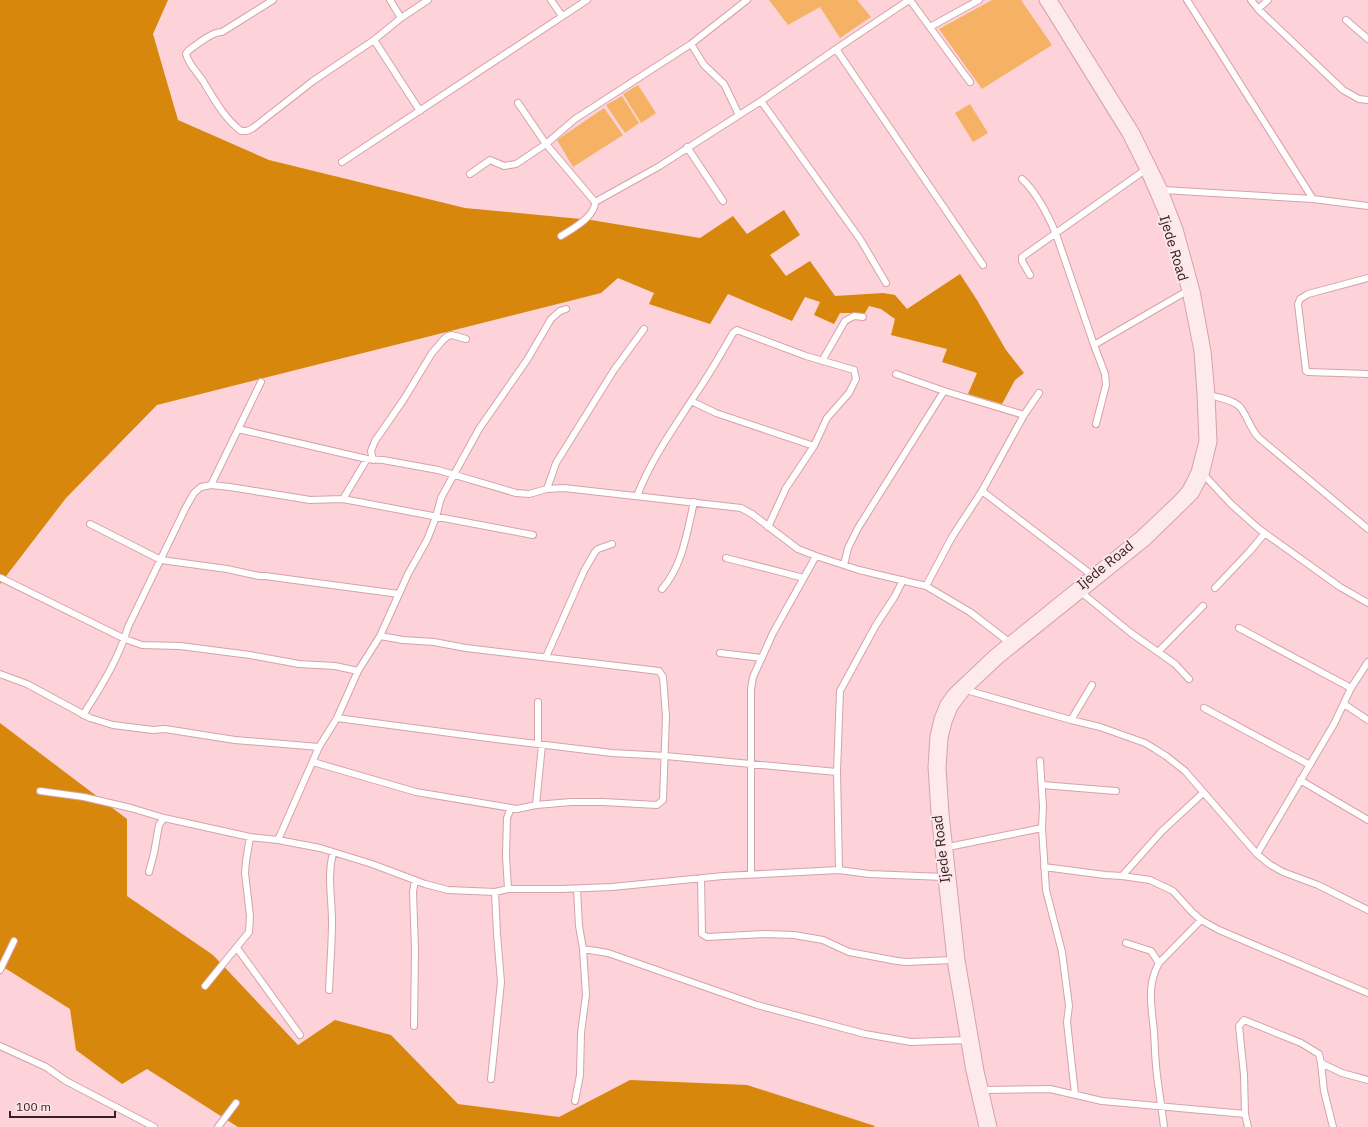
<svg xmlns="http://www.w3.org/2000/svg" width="1368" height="1127" font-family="'IBM Plex Sans',sans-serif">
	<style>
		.green { fill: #f5b265 }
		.forest { fill: #d7870b }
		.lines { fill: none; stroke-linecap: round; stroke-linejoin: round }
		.minor-casing { stroke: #d6a2aa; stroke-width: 8 }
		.secondary-casing { stroke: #d6a2aa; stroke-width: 11 }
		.minor { stroke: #fff; stroke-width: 6 }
		.secondary { stroke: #fceaed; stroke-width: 9 }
		.labels { text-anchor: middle; stroke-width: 4; stroke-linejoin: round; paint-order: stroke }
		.street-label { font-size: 14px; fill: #352124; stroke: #fce6e9 }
	</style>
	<rect width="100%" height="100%" fill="#fed2d9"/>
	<path class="green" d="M769,0H857L871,17L840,38L820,7L788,25Z
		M992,0H1021L1052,45L982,89L939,29Z
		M638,85L656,113L641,123L623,94Z
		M622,96L639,123L625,133L606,105Z
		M970,104L988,133L973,142L955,113Z
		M604,108L623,135L573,167L557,140Z"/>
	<path class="forest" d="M0,0H168L153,34L178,120L269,160L465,208L591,220L700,238L733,216L747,234L784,210L800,235L770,255L786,276L810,261L835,296L883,293L895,295L907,309L960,274L977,300L1006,350L1024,373L1015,380L1002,404L968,394L977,373L942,362L947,349L891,335L895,319L881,309L869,306L865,313H840L834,324L814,315L820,302L805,297L792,321L728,294L710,324L649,304L654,293L618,278L601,293L157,405L66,498L0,584Z
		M0,723L127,819V896L213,955L298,1045L335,1020L391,1035L458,1104L559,1117L630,1080L747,1085L875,1126L874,1127H238L147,1069L122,1084L76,1050L70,1009L0,965Z"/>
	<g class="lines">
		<defs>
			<path id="minor" d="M273,0L222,32C213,31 196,45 188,51L186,54C189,65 197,72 203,81C214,99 224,118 241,131H247L253,128L313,81L374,40L401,18L428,0
				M390,0L401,18
				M551,0L562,16
				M910,0L970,82
				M1187,0L1313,199
				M1251,0L1258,9L1343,90L1359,99L1368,100
				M1258,9L1268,0
				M1346,20L1368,39
				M930,27L979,0
				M374,40L420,111
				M691,44L704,65L724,84L739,115
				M836,49L983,265
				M761,101L860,239L886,283
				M518,103L546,144L595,202C596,216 572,229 561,236
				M687,147L723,201
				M342,162L587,0
				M470,174L490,160L504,166L516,164L546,144L575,119L691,44L747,0
				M1022,179C1037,193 1048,215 1056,234L1094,345L1105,374L1106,385L1096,424
				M1163,190L1313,199L1368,206
				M595,202L658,167L761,101L836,49L909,0
				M1030,275L1022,261V257L1025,255L1145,170
				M1368,278L1308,294L1300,299L1298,304L1306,371L1308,372L1368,374
				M1094,345L1187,291
				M822,361L845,321L854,316L863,317
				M896,374L944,391L1024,415
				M1210,395C1219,398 1234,400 1240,407C1248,417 1250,429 1259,438L1368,529
				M691,401L716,413L814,446
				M238,429L367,459L383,460L438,470L516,493L529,494L547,489L564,488L741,508L752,514L798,549L816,556L859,570L926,586
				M373,460L371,451L375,441L404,399L432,353L444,339L448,336L452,335L466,339
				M1204,475L1231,504L1259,529L1340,587L1368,603
				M211,485L261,382
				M547,489L556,463L614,370L644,329
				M982,491L1092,575
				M637,496C651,459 674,428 695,395C709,375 721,354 733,333L737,330L806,356L854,370L856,379L849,393L827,418L814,446L786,488L768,527
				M343,499L367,459
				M90,524L161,560L227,569L259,576H265L399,594
				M726,558L804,578
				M844,565L848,548L858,528L944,391
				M1,578L125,639L142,645L180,646L250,655L299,664L335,666L358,671
				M1215,588L1250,551L1265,533
				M662,589C683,565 687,532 694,502
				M1082,593L1131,633L1175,664L1189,679
				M1239,628L1351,688
				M1009,642L970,612L926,586L952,537L982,491L1024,415L1039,393
				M1158,652L1203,606
				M720,653L762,658
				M546,657L584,571L595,552L598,549L612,544
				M0,674L27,684L90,718L113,725L153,730L165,729L235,740L319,747
				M966,690L1071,720L1100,727L1145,743L1155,749L1166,756L1185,771L1257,854L1269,864L1283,872L1318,885L1368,910
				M538,702V744
				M1344,704L1368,720
				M1204,708L1310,765
				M83,715C101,687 119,658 128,627L186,507L194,493L201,487L211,485L230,487L310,500L343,499L533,535
				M337,718L488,738L612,753L666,756L837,772
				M1071,720L1092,685
				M1040,761L1043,806L1042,828L1046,890L1062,952L1069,1006L1067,1022L1075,1094
				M313,762L416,792L517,809L536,805L571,802H603L657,805L663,800L666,716L663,677L659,671L466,648L434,642L403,640L380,636
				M1300,780L1368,820
				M1042,785L1116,791
				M40,791L84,797L131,808L164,818L250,837L278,840L320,848L372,864L425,884L448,890L495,892L508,889H561L612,887L723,876L839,870L869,874L944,877
				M536,805L542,745
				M278,840L319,747L337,718L358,671L380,636L408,574L427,540L436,517L441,498L479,429L527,360L551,319L560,311L566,309
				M948,847L1042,828
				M1257,854L1334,724L1351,688L1368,662
				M1044,867L1105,875L1122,876L1150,880L1173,891L1192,912L1201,920L1219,930L1368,993
				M839,870L837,772L840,691L876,625L895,596L903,580
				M149,872L154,853L159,825L164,818
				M751,874V689L753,677L773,633L816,556
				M1122,876L1162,831L1203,793
				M701,878L702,934L707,937L765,934L794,935L823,940L849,952L897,961L906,962L952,960
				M508,889L506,856L507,818L511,808
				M1126,943L1151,951L1159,963
				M237,948L300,1035
				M583,949L608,953L757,1005L865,1034L911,1042L967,1040
				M0,970L14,941
				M205,986L249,932L250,916L245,873L246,861L250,837
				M329,990C330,967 332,944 332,921C332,898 327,876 333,853
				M414,1026L415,950L413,892L415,880
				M0,1046L46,1067L66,1081L154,1127
				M1321,1063L1342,1073L1368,1080
				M491,1079L501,982L497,934L495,892
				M984,1090L1050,1089L1102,1101L1245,1114
				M575,1101L580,1075L581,1033L586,995L583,949L579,926L577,889
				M218,1127L236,1103
				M1164,1127C1162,1110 1159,1092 1157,1075C1155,1061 1155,1046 1154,1032C1152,1008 1146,986 1159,963L1201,920
				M1248,1127L1245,1114L1244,1075L1239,1026L1244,1020L1301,1043L1319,1054L1321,1063L1324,1091L1333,1127"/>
			<path id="secondary" d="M984,1127L971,1071L952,960L936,813L933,767L935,736L939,719L945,704L953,693L993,655L1140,536L1179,499L1187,490L1196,472L1204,441L1202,394L1199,351L1187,291L1171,230L1145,170L1127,134L1044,0
				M992,1127L979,1071L960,960L944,814L941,768L943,738L947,722L953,707L966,690L999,659L1146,541L1185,503L1194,494L1204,475L1212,442L1210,395L1206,351L1195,291L1178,229L1163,190L1135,133L1052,0"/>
		</defs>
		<use href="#minor" class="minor-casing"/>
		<use href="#secondary" class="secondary-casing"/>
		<use href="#minor" class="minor"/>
		<use href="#secondary" class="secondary"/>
	</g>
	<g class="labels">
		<g class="street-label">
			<text transform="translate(1174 248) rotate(73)" y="5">Ijede Road</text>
			<text transform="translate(1105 565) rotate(-39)" y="5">Ijede Road</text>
			<text transform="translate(941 849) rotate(-97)" y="5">Ijede Road</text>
		</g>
	</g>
	<path d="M10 1111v6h105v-6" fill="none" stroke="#352124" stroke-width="2"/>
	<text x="16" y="1111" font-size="12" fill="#352124" stroke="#fce6e9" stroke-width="3" paint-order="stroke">100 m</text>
</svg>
